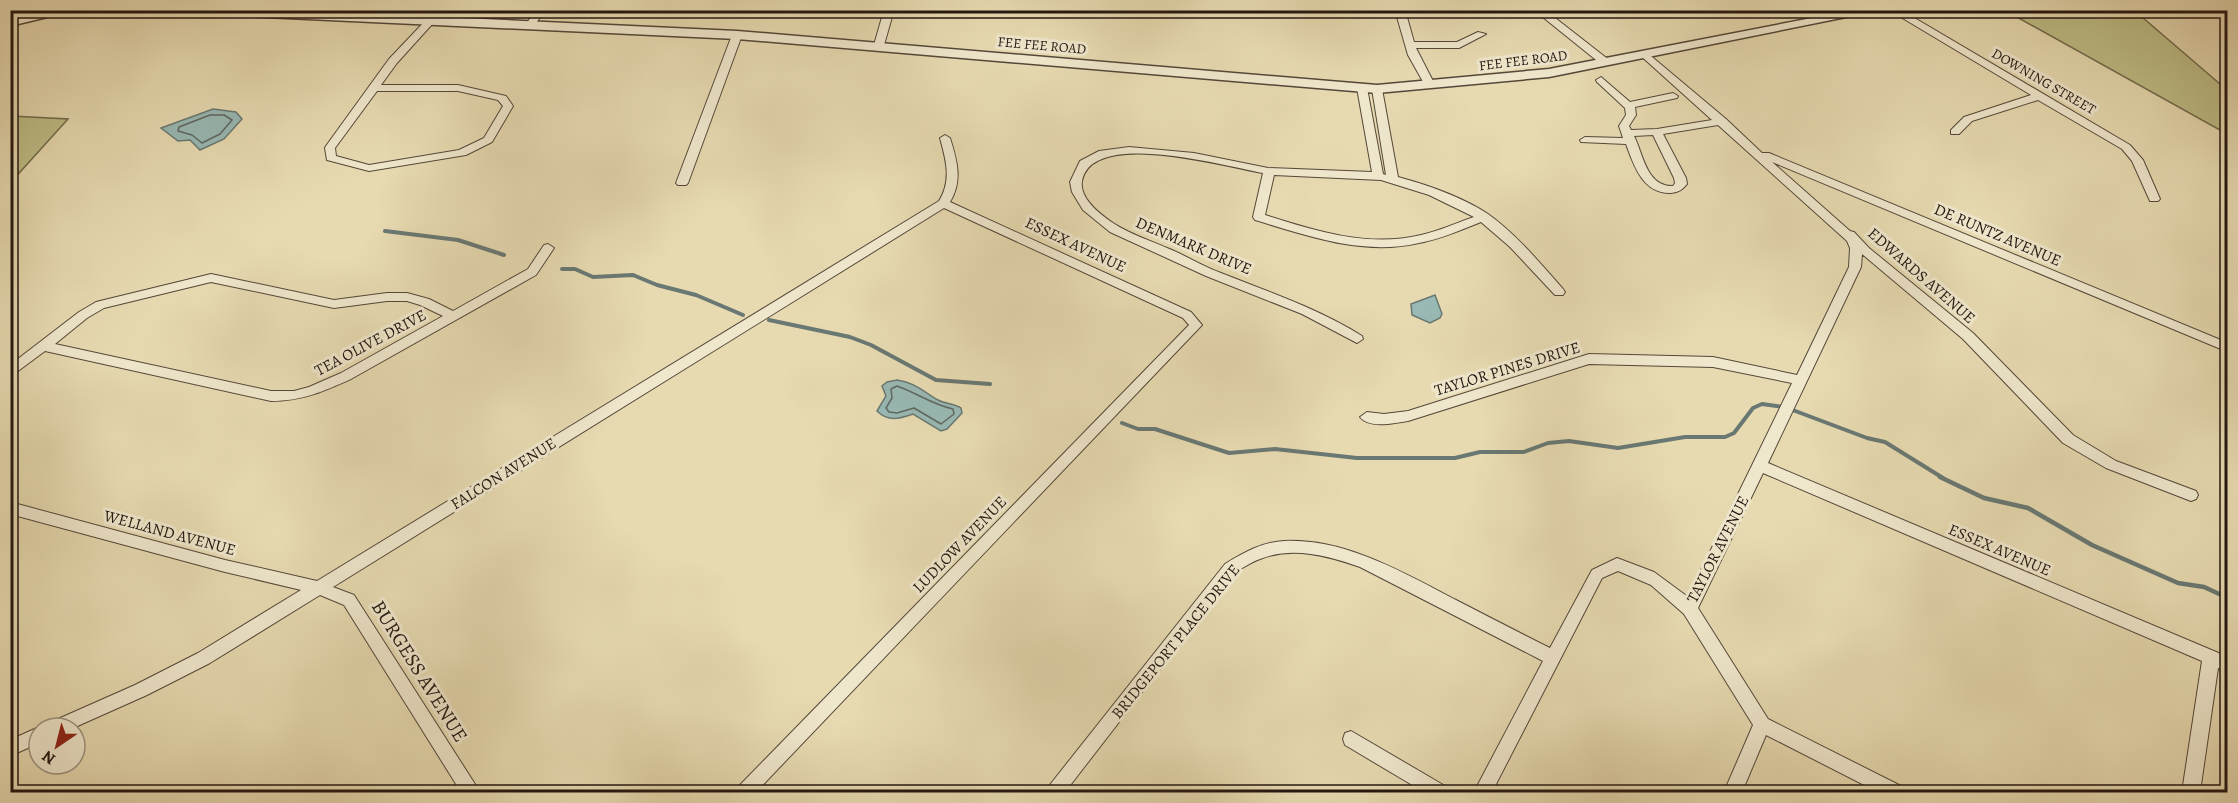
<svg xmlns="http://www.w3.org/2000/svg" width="2238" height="803" font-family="Alegreya,serif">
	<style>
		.green { fill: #bebd86; stroke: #706a4c; stroke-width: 1.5 }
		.water { fill: #98b9b4; stroke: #697873; stroke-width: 1.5 }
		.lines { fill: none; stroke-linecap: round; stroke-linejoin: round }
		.shore { stroke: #5e6862; stroke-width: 1.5 }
		.stream-far2 { stroke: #697873; stroke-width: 3 }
		.stream-far1 { stroke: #697873; stroke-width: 4 }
		.stream { stroke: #697873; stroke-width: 4.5 }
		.minor-casing { stroke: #544739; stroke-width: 2 }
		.tertiary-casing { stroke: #544739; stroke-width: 3 }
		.minor { fill: #efe7cc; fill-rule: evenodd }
		.tertiary { fill: #efe7cc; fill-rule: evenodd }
		.labels { text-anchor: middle; stroke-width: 6; stroke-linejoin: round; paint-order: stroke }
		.far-street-label { font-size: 14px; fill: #231611; stroke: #efe7cc }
		.street-label { font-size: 16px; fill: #231611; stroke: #efe7cc }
		.near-street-label { font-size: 20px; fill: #231611; stroke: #efe7cc }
	</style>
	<rect width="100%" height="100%" fill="#e7dab1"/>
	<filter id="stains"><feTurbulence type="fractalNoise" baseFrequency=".00333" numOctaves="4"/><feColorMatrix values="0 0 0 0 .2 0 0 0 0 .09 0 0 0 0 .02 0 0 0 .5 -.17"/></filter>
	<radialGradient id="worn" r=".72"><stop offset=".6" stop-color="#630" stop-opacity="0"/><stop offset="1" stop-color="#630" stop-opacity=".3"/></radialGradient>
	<path class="green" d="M2006,11H2135L2227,90V134Z
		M11,116L68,119L11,182L10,116Z"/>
	<path class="water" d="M213,109L236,112L242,119L224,139L200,150L190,140L178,141L161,128Z
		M1435,295L1442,314L1440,318L1430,323L1412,315L1411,304Z
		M897,380C914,382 924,392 938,400C945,404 954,403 961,408L962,413L947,429L941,431L913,414C899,419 888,422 877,411L886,396L882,386L887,382Z"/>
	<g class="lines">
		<path class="shore" d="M210,115H224L232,120L220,134L202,143L192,135L178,131L179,127Z
			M897,386C917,393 933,405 953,409L954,414L941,424L914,408L897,413L889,412L886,408L892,398L891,389Z"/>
		<path class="stream-far2" d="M2220,10L2228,15"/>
		<path class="stream-far1" d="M385,231L458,240L504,255
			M562,269H575L593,277L633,275L657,285L696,295L743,315
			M769,320L850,337L871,345L936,380L990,384
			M1790,409L1867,438L1885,442L1943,478
			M1122,423L1138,429H1155L1229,453L1275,449L1357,458H1455L1480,452H1524L1548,443L1569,441L1618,448L1685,437H1725L1734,433L1753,408L1762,404L1783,407"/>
		<path class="stream" d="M1940,477L1984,498L2028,508L2092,545L2178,583L2204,587L2228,598"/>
		<defs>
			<path id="minor" d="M535,10H544L534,27H528L526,25Z
				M884,10H894L884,45L879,48L874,45Z
				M1395,10H1405L1414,42H1457L1478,32L1486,34L1459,48H1416L1435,85L1434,87H1426L1408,55Z
				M1534,10H1545L1609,60V64H1601Z
				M1889,10H1901L2130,145L2143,160L2160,199L2158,201H2150L2132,161L2122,149L2038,100L1972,121L1959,134H1951V130L1964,117L2031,95Z
				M427,19L435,21L397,63L381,85H458L506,96L513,106L492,142L466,155L369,171L327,160L325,148L326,146L389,59ZM377,91H458L498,100L503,106L484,138L459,150L369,165L336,156L335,148Z
				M737,32L742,35L688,183L686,185H678L676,183L732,35Z
				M1645,51L1726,119L1762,153H1769L2228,343V352L1772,162L1850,231L1854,232L1869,248L1973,333L2073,435L2116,461L2196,491L2198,495L2196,499L2191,501L2106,468L2063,443L1963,339L1862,254L1861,267L1768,463L2228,657V672L2218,668L2200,792H2182L2202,661L1763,473L1698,608L1768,719L1901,786L1904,792H1878L1766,735L1742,792H1724L1753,725L1684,614L1651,585L1618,571L1602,578L1492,792H1474L1543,661L1360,567C1328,556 1293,546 1260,559C1251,562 1243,568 1235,572L1065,792H1046L1049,786L1225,564C1243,553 1262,542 1284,541C1345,538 1404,573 1456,600C1487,616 1518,632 1550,648L1592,570L1617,558L1654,572L1688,597L1792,383L1713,367L1589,364L1408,421C1395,423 1369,429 1360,417L1367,412L1384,414L1408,411L1589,354L1713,357L1797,375L1849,267L1850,248L1847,241L1718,125L1663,134L1686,178L1687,184C1682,190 1679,192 1671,193C1643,194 1634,166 1626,144L1581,142L1580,140L1585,137L1623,138L1619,126L1626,115L1625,108L1597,82L1596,80L1601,77L1630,102L1673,93L1678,96L1677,98L1635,107L1636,115L1629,126L1631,130L1657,129L1712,120L1641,56V52ZM1653,135L1674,178L1675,183L1673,186C1646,187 1643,153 1634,136Z
				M1362,85L1367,88L1383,174L1386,175L1372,89L1377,86L1382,89L1398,177C1428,185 1462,197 1488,214C1516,234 1540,263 1563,289L1565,292L1563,295H1555L1510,247L1481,222C1461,230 1441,239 1419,243C1363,256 1308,236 1255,220L1253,217L1263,173C1227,167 1092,128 1082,181C1079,199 1101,215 1113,223C1130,234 1149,240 1167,248C1185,255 1202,266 1221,273C1269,292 1317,308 1362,336L1363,339L1357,343L1302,314L1206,276L1110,232L1083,210L1072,192L1070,182L1080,161L1099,151L1129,147L1194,153L1268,168L1372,172L1357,88ZM1274,175L1381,180L1429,195L1474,217C1456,223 1439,231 1421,235C1368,248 1315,231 1265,215Z
				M945,135L950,138C957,160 963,181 950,202L1191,312L1202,325L756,792H736L739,786L1189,325L1183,318L944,208L333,587L354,595L480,792H461L344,605L320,595L210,663L147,695L73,728H47L49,723L135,685L198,653L301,590L225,572L10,514V502L225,560L317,581L939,201C952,180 946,160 940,138Z
				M548,244L554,248L536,275L351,379C322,392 302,401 271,401L45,351L10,377V365L79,312L96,302L211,274L334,300L387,293H407L429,299L453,311L528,269L544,245ZM211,282L334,308L387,301H407L420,305L443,316L341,373L309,387L294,391H271L55,344L87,318L104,308Z
				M39,727L41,728H39V743L10,756V740Z
				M1351,731L1445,786L1448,792H1424L1345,745L1343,739L1345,733Z"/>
			<path id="tertiary" d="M49,10H77L10,26V18Z
				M194,10H293L737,31L1377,85L1549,69L1853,10H1881L1549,77L1377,93L737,39L200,14Z"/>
		</defs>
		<use href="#minor" class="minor-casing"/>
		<use href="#tertiary" class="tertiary-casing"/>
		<use href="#minor" class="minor"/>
		<use href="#tertiary" class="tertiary"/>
	</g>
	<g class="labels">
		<g class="far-street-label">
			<text transform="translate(1042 45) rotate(5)" y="5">FEE FEE ROAD</text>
			<text transform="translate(1523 60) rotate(-7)" y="5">FEE FEE ROAD</text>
			<text transform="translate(2044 81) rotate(30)" y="5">DOWNING STREET</text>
		</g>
		<g class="street-label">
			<text transform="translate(1998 234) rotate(23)" y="6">DE RUNTZ AVENUE</text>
			<text transform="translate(1076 244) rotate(25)" y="6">ESSEX AVENUE</text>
			<text transform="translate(1194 245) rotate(23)" y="6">DENMARK DRIVE</text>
			<text transform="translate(1922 275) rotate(41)" y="6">EDWARDS AVENUE</text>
			<text transform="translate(370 342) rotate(-28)" y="6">TEA OLIVE DRIVE</text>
			<text transform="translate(1507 368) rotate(-17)" y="6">TAYLOR PINES DRIVE</text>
			<text transform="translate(503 473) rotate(-32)" y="6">FALCON AVENUE</text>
			<text transform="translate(170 532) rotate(15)" y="6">WELLAND AVENUE</text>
			<text transform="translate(959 544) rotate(-46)" y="6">LUDLOW AVENUE</text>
			<text transform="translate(1717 549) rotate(-63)" y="6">TAYLOR AVENUE</text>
			<text transform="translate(2000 549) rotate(23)" y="6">ESSEX AVENUE</text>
			<text transform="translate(1175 641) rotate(-51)" y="6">BRIDGEPORT PLACE DRIVE</text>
		</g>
		<g class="near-street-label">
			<text transform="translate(420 671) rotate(58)" y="7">BURGESS AVENUE</text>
		</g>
	</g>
	<rect width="2238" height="803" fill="none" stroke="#e7dab1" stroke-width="36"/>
	<rect x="12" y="12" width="2214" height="779" fill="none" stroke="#231611" stroke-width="3"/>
	<rect x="18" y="18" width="2202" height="767" fill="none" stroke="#231611" stroke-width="1.5"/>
	<g transform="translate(57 746) rotate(215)"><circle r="28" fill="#efe7cc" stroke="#9d9381" stroke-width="1.5"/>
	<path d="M0-4.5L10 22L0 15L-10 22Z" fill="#8f2418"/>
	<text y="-9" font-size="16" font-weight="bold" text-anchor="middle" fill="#231611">N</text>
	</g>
	<rect width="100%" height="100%" filter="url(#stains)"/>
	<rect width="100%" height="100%" fill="url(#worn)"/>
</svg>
